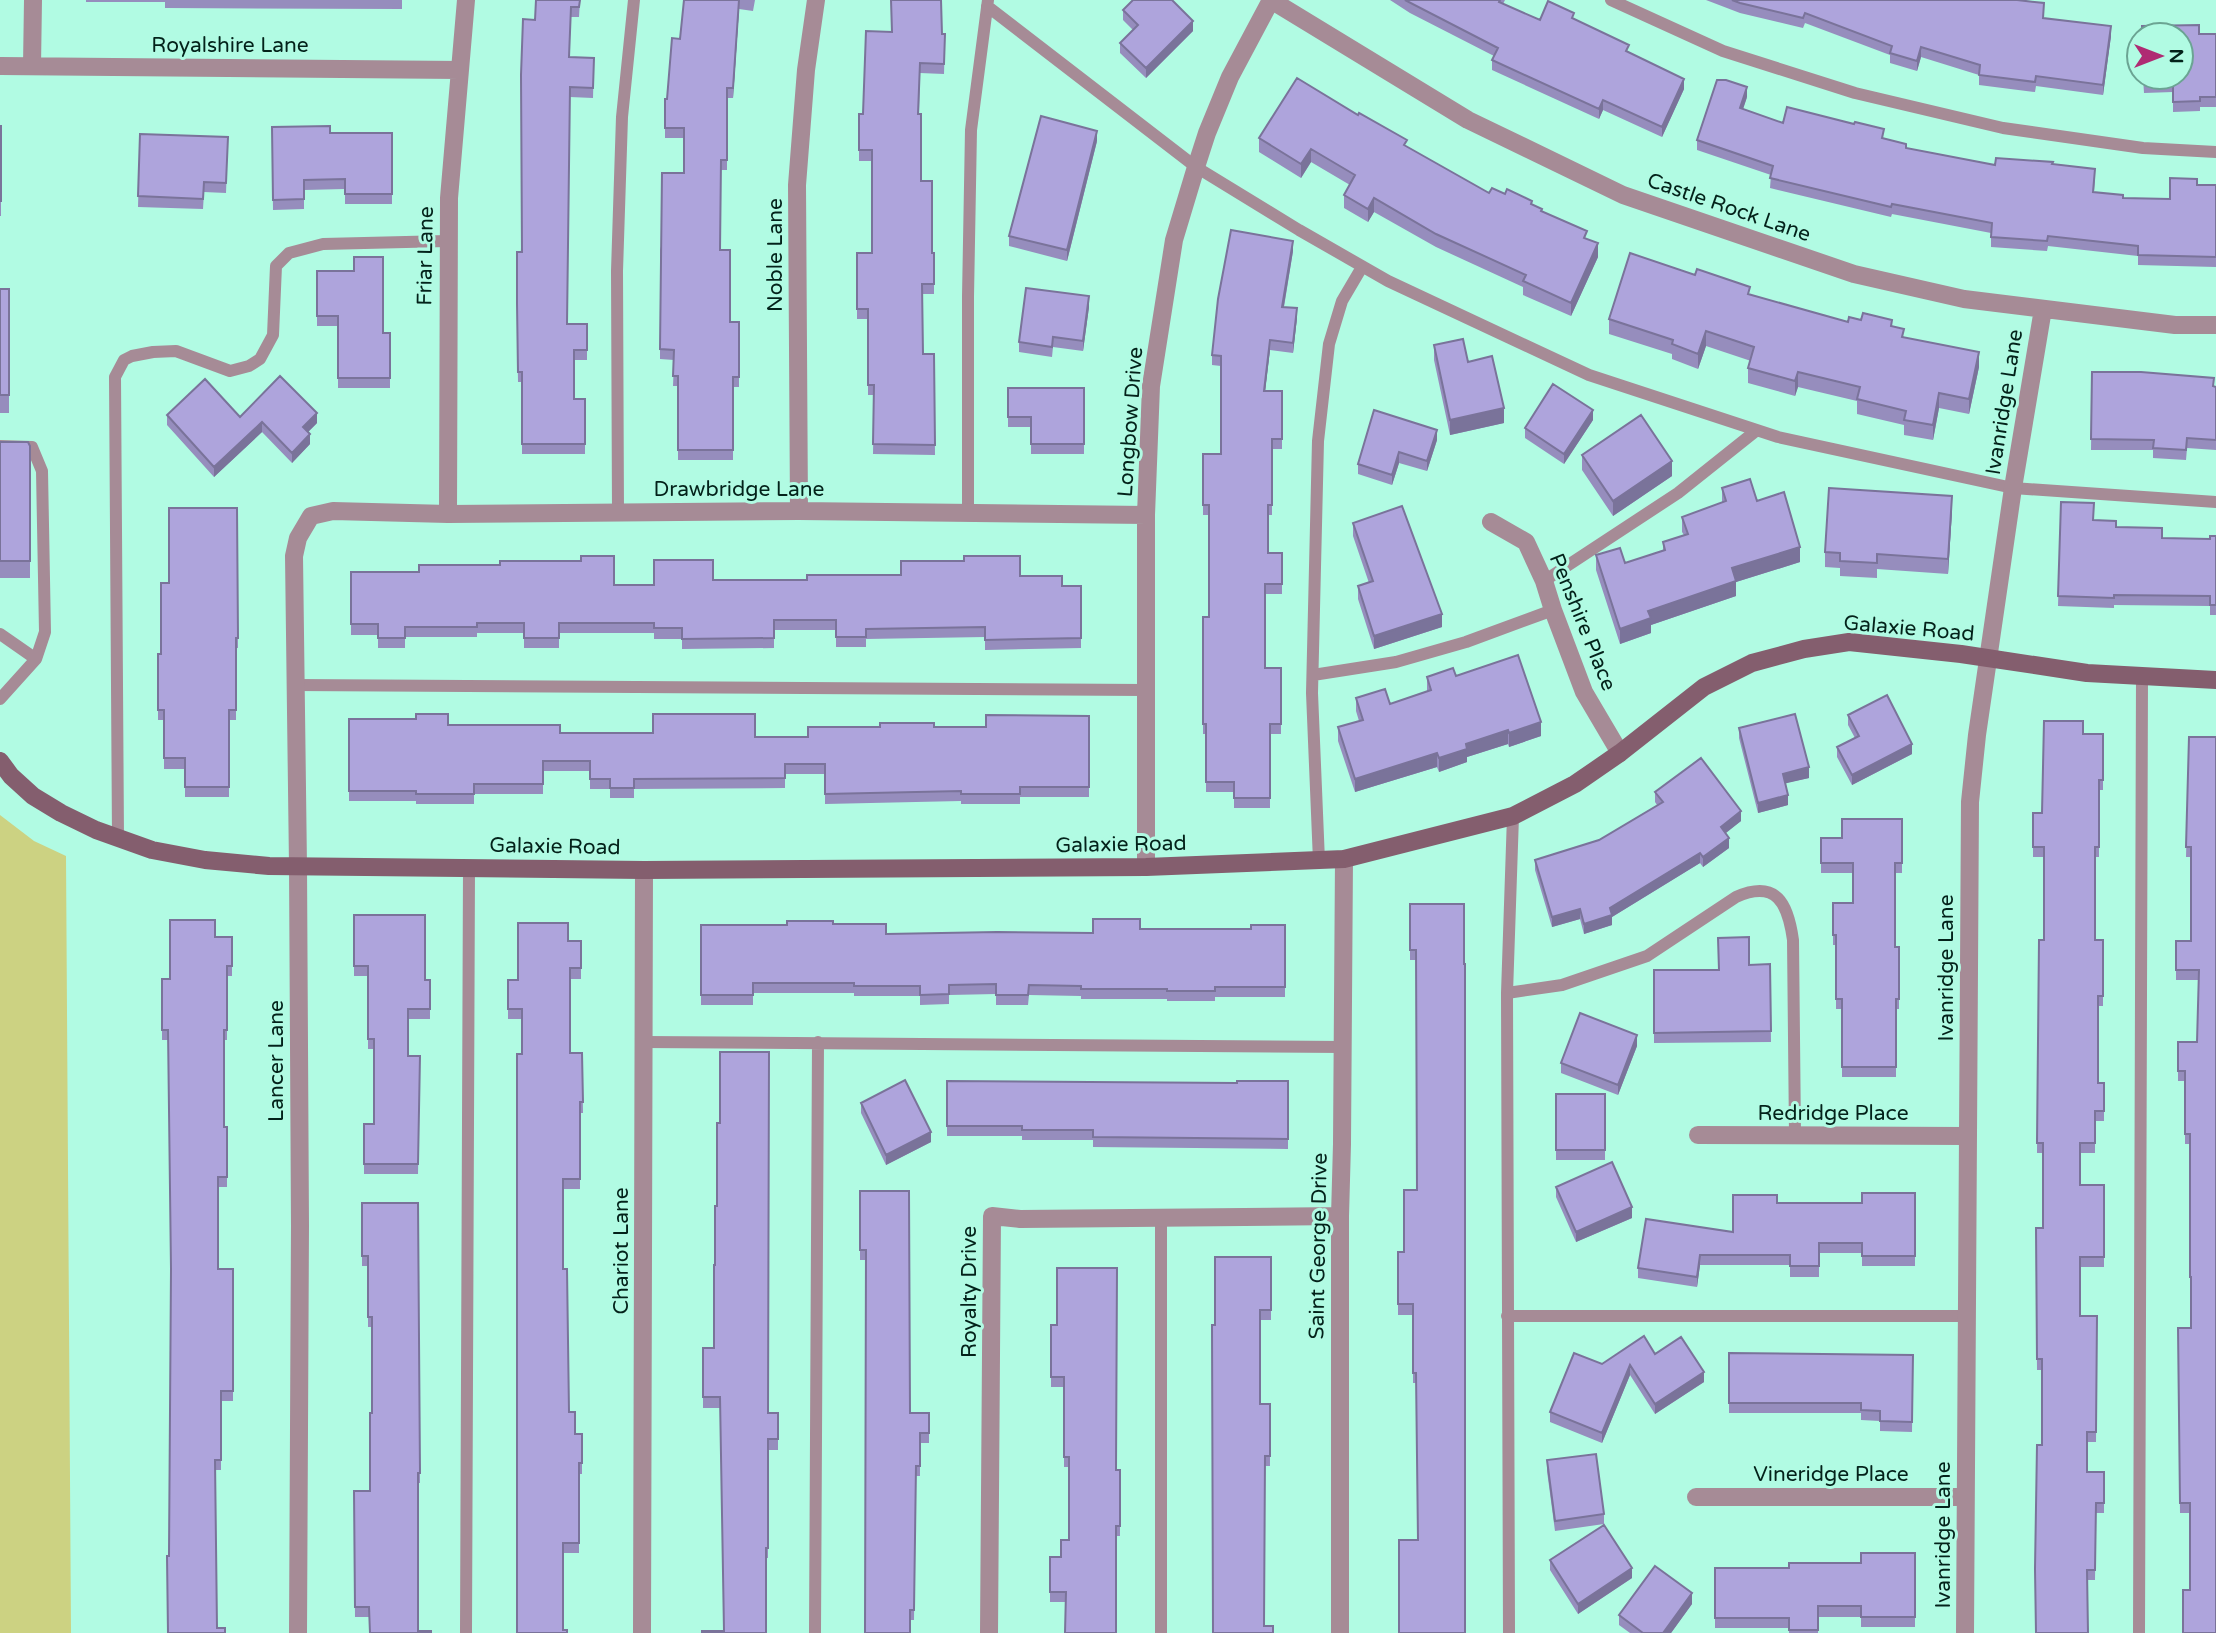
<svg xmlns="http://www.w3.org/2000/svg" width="2216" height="1633" font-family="'Varela Round',sans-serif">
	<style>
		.green { fill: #ccd282 }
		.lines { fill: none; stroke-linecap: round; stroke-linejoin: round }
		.lane { stroke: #a68b96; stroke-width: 12 }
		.street { stroke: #a68b96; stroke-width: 18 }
		.secondary { stroke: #845e6e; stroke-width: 18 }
		.wall { fill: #968dbd }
		.shaded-wall { fill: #7a739a }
		.building { fill: #aea4dc; stroke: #7a739a; stroke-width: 2 }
		.labels { text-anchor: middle; stroke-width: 6; stroke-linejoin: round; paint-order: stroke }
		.street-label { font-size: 21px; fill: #03221a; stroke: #b1fbe3 }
	</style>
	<rect width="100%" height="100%" fill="#b1fbe3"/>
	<path class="green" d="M0,815L34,841L66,856L71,1633H0Z"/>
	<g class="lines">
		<path class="lane" d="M1611,0L1723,51L1855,93L2003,128L2143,148L2216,152
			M987,6L1196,167L1299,230L1388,281L1589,375L1778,437L2013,488L2216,502
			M0,446L32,447L42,471L45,632L36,659
			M618,512L617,271L622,117L634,0
			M968,514V297L971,130L988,0
			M1544,581L1678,493L1757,430
			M0,634L36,659L0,699
			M1313,675L1396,662L1466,642L1553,610
			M295,685L1145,690
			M118,838L115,377L124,360L132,356L153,352L176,351L230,371L249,366L260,359L273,335L276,266L289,253L323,244L447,241
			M1319,861L1312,693L1318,441L1329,344L1342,301L1362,267
			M1507,993L1562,985L1647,956L1736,897C1777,879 1788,904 1793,940L1795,1135
			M644,1042L1343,1047
			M1161,1216V1633
			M1507,1316H1967
			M466,1633L469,868
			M815,1633L818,1042
			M1509,1633L1507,993L1513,816
			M2139,1633L2142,677"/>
		<path class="street" d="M1271,0L1468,120L1623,195L1854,274L1964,299L2175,325H2216
			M0,66L460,70
			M32,66L33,0
			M799,511L797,185L806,70L816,0
			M448,514L449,198L466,0
			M1491,522L1526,542L1544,581L1553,610L1584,692L1620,753
			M1146,867V515L1151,386L1174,240L1196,167L1207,133L1230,77L1271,0
			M1698,1135L1967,1136
			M1696,1497H1965
			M298,1633L300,1225L298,866L294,556L298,538L311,516L333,511L448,514L799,511L1146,515
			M642,1633L644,870
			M989,1633L992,1216L1020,1219L1340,1216
			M1340,1633V1216L1342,1144L1344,859
			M1965,1633L1970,802L1977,735L2013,488L2043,309"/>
		<path class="secondary" d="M0,761L11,776L33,796L61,813L96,830L152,850L205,860L269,866L644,870L1146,867L1344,859L1513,816L1575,784L1620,753L1704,687L1752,663L1804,649L1849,642L1961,654L2087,673L2216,680"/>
	</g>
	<path class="wall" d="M86,0H402V9L165,8V2H86Z
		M580,0L579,17H571L569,57L594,58L593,98L570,97L567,324H587V360H574V399H585V454H522V382H518L517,313L535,20Z
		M684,0H755L753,11L739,9L733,98H727V170H721L720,250L730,322H739V387H733V460H678V386H673L674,360L660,359V250L684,173V138H665V99H667L680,39Z
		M1390,0H1505L1503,4L1540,20L1574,19L1629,52L1684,89L1662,137L1603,110L1599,119L1492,70V60L1494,56L1410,13Z
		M1706,0H2017L2044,13V18L2111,36L2103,95L2036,86L2035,92L1979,85V75L1921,57L1917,71L1890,63V55L1805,23L1803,28L1740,13Z
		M1123,10L1193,31L1146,78L1120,53V43L1133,30L1123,20Z
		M942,34H945L944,74L920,73L919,114L921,181L932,253H934V294H922L923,354H934L935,455L873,454L874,395H868V319H857V253H872V161H859V114H863Z
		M2199,34H2216V107H2200V111L2173,112V92L2144,93L2143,77Z
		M1747,97L1743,109L1783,123L1884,138L1906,148L1995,165L2052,164L2095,179L2094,192L2123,198L2170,199L2197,185H2216V267L2138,265V256L2048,246L2047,251L1991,247V233L1892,214L1891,217L1770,188L1771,175L1697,150V140Z
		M0,126H1V216H0Z
		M272,127L330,133H392V204H345V189L304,190V209L273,210Z
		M140,134L228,137L226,193L204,192L203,209L138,207Z
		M1259,138L1407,147L1489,193L1532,205L1587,239L1598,257L1571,316L1523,295V287L1436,247L1374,212L1368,222L1344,208V195L1350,185L1311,162L1301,178L1259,152Z
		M1097,141L1067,261L1009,246V236Z
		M1293,251L1284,307L1297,318L1293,353L1270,350L1265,391H1282V449H1272V515H1268V553H1282V594H1265V668H1281V734H1270V808H1234V792H1206V734H1203V617H1209V515H1203V454H1221V366L1212,365V355Z
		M317,271L383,333H390V388H338V326H317Z
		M0,289H9V413H0Z
		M1750,295L1848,322L1892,326L1904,337L1979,367L1969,414L1939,408L1933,440L1904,435V425L1857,414V401L1798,387L1795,396L1748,383V368L1751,361L1706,346L1698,369L1672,359V354L1609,334V319Z
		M1089,307L1083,351L1053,347L1052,357L1019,352V342Z
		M1434,345L1504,423L1450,435L1434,360Z
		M2092,372L2216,387V450L2187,448L2186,460L2153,458V450H2091Z
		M1008,388H1084V454H1031V427H1008Z
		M167,415L240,417L317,423L308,432L310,444L292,463L262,432L214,477L167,425Z
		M1593,420L1564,464L1525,438V428Z
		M1437,440L1427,471L1399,463L1392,485L1358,474V464Z
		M0,442L30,446V578H0Z
		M1582,455L1672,476L1613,516L1582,470Z
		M1722,488L1757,501L1800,562L1736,582V596L1651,625V633L1620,644L1596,570V555L1625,563L1663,551V542L1684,535L1682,532V517L1722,503Z
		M2061,502L2094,520L2116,527L2162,538L2210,539L2216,536V615H2210V606L2114,605V608L2058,606Z
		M237,508L238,648H236V720H229V797H185V769H164V720H158V654H161Z
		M1952,511L1948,574L1877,569V578L1840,576V568L1825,567V552Z
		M1353,523L1442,627L1374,649L1358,599V586L1369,583L1353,536Z
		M351,572L614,585H654L713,580H807L1020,576L1062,586H1081V648L985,650V637L866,639V647H836V630H774V648L682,649V639H654V633H559V648H524V633H477V637H405V648H378V635H351Z
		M1456,676L1541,736L1509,747L1508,744L1467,757V762L1439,772L1437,767L1355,792L1338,741V727L1359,721L1356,711V698L1390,704L1427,691V677Z
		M1848,715L1912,754L1852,785L1837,757V747L1855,738L1848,725Z
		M1089,716V797H1020V804H961V801L825,804V774H785V788L634,789V798H610V789H590V771H543V794H474V804H416V801H349V719L560,733L808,737L934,727H986Z
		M1739,728L1809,778L1785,783L1788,805L1758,813L1739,738Z
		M2083,734H2103V790H2099V857H2095V940H2103V1006H2098V1083H2104V1121H2095V1153H2080V1185H2104V1267H2080V1316H2097L2096,1442H2087V1472H2104V1513H2096L2095,1580H2087L2042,1445V1370H2037L2036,1238L2043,1228V1153H2037L2039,940H2044V857H2033V813H2042Z
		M2189,737H2216L2190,1590V1513H2180L2178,1328H2191V1287H2190V1144H2185V1081H2178V1042H2197L2199,980H2176V941H2191V857H2186Z
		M1655,792L1741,821L1725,833L1729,848L1703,867L1700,863L1612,917V925L1584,934L1580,919L1552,927L1535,870V860L1599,840L1657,805L1655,802Z
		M1902,819V873H1895V947H1899V1009H1896V1077H1842V1009H1836V945H1833V903H1853V873H1821V838H1842Z
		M1410,904H1464L1418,1540L1416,1383H1413V1315H1398V1252H1404L1417,1190L1416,960H1410Z
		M354,915L425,980H430V1019H408V1056H420L418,1174H364V1124H374V1049H368V976H354Z
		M833,924L886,934L1093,933L1140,929H1251L1285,925V997H1215V1001H1167V999H1081V996L1029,995L1028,1005H996V994L949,995V1004L920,1005V996H854V993H753V1005H701V925Z
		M232,937V976H227V1040H224V1127H227V1187H218V1269H233V1401H221V1470H215L168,1633L171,1276L168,1040H162V979H170Z
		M581,941V979H570V1053H582L583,1113H580V1189H563V1269L569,1412L575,1434H582V1474H579V1553H563L517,1633L522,1019H508V980H518Z
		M1770,964L1771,1042L1654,1043V970H1718L1749,965Z
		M1637,1046L1618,1095L1561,1073V1063Z
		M947,1081L1237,1083L1288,1081V1149L1093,1147V1140H1022V1136H947Z
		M1556,1094H1605V1160H1556Z
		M861,1103L931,1142L886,1165L861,1113Z
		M1556,1187L1632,1218L1576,1242L1556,1197Z
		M860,1191L910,1413H929V1443H920V1476H916L914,1620H910L866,1260H860Z
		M1915,1193V1266H1862V1253H1819V1277H1790V1265H1700L1697,1287L1638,1278V1268L1733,1232L1777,1203H1862Z
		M362,1203H418L420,1483H418L369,1633V1617H355L354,1491H370L372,1413V1327H368V1266H362Z
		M1271,1257V1320H1260V1404H1270V1466H1265L1213,1633L1215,1325Z
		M1051,1325L1116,1470H1120V1536H1116L1066,1602H1050V1557H1061L1069,1540V1467H1064V1387H1051Z
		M703,1348L768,1413H778V1450H768V1558H766L724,1631L720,1408H703Z
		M1729,1353L1913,1355L1912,1432L1880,1431V1421L1861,1420V1413H1729Z
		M1655,1354L1704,1382L1655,1414L1630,1375L1602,1443L1550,1422V1412L1602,1364Z
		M1547,1460L1604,1514V1524L1555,1531L1547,1471Z
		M1915,1553V1627H1861V1617H1818V1633H1789V1628H1715V1568H1789L1861,1563Z
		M1550,1560L1632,1578L1578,1614L1550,1570Z
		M1692,1604L1671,1633H1630L1619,1625V1615Z"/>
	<path class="shaded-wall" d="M739,0V9L733,98V88Z
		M1193,21V31L1146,78V68Z
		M2111,26V36L2103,95V85Z
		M1921,47V57L1917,71V61Z
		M1684,79V89L1662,137V127Z
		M1747,87V97L1740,118V108Z
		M1603,100V110L1599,119V109Z
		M1097,131V141L1067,261V250Z
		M1311,149V162L1301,178V164Z
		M1374,198V212L1368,222V209Z
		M1293,241V251L1282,317V307Z
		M1598,243V257L1571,316V303Z
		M1089,296V307L1083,351V341Z
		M1297,308V318L1293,353V343Z
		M1706,331V346L1698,369V354Z
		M1270,340V350L1264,401V391Z
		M1979,352V367L1969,414V399Z
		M1798,372V387L1795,396V381Z
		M1939,393V408L1933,440V425Z
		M1504,408V423L1450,435V420Z
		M1593,410V420L1564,464V454Z
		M317,413V423L303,437V427Z
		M262,422V432L214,477V467Z
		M1437,430V440L1427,471V461Z
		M310,434V444L292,463V453Z
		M1399,452V463L1392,485V475Z
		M1672,461V476L1613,516V501Z
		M1952,496V511L1948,574V559Z
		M1800,547V562L1736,582V596L1651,625V633L1620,644V629L1648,611L1732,568Z
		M1442,614V627L1374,649V636Z
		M1541,722V736L1509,747V733Z
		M1508,730V744L1467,757V762L1439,772V758L1466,744Z
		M1912,744V754L1852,785V775Z
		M1437,753V767L1355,792V779Z
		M1809,767V778L1783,784V774Z
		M1788,795V805L1758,813V803Z
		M1741,811V821L1721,837V827Z
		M1729,838V848L1703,867V857Z
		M1700,853V863L1612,917V925L1584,934V924Z
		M1580,909V919L1552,927V917Z
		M1637,1035V1046L1618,1095V1085Z
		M931,1132V1142L886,1165V1155Z
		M1632,1207V1218L1576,1242V1232Z
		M1700,1255V1265L1697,1287V1277Z
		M1630,1365V1375L1602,1443V1433Z
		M1704,1372V1382L1655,1414V1404Z
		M1632,1568V1578L1578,1614V1604Z
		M1692,1593V1604L1671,1633H1663Z"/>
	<path class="building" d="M536,0H580L579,7H571L569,57L594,58L593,88L570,87L567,324H587V350H574V399H585V444H522V372H518L517,303V252H522L521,75L523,19L535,20Z
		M684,0H739L733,88H727V160H721L720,250H730V322H739V377H733V450H678V376H673L674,350L660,349L662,173H684V128H665V99H667L672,38L680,39Z
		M891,0H941L942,34H945L944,64L920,63L918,114H921V181H932V253H934V284H922L923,354H934L935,445L873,444L874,385H868V309H857V253H872V150H859V114H863L866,31L892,32Z
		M1133,0H1172L1193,21L1146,68L1120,43L1138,25L1123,10Z
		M1405,0H1500L1499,2L1540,20L1548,1L1574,13L1572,18L1629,45L1626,51L1684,79L1662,127L1603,100L1599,109L1492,60L1498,48Z
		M1732,0H2017L2044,3L2043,18L2111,26L2103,85L2036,76L2035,82L1979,75L1980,65L1921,47L1917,61L1890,53L1892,46L1805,13L1803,18L1740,3Z
		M2199,25V34H2216V97H2200V101L2173,102V82L2144,83L2143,77H2181V35H2142V26Z
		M1297,78L1358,115L1359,113L1407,140L1404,145L1489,193L1492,188L1505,194L1507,189L1532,201L1531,204L1542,209L1541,211L1587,231L1584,238L1598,243L1571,303L1523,281L1526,275L1436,234L1374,198L1368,209L1344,195L1355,175L1311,149L1301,164L1259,138Z
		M1717,80H1726L1747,87L1740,108L1783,123L1787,107L1854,124L1855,122L1884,129L1882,138L1906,144V148L1995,165L1996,158L2053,162L2052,164L2095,169L2093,192L2123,195V198L2170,199V178L2197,179V185H2216V257L2138,255V246L2048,236L2047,241L1991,237L1992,223L1892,204L1891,207L1770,178L1773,166L1697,140Z
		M1041,116L1097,131L1067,250L1009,236Z
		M0,126H1V201H0Z
		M330,126V133H392V194H345V179L304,180V199L273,200L272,127Z
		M140,134L228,137L226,183L204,182L203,199L138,196Z
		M1231,230L1293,241L1282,307L1297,308L1293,343L1270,340L1264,391H1282V439H1272V505H1268V553H1282V584H1265V668H1281V724H1270V798H1234V782H1206V724H1203V617H1209V505H1203V454H1221V356L1212,355L1218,299Z
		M1630,253L1695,275L1697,269L1750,287L1748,294L1848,322L1849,317L1861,320L1863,313L1892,320L1891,326L1904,329L1902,337L1979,352L1969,399L1939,393L1933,425L1904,420L1906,411L1857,399L1860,387L1798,372L1795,381L1748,368L1754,347L1706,331L1698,354L1672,344L1673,340L1609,319Z
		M354,257H383V333H390V378H338V316H317V271H354Z
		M1026,288L1089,296L1083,341L1053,337L1052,347L1019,342Z
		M0,289H9V395H0Z
		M1463,339L1468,362L1492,356L1504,408L1450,420L1434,345Z
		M2092,372H2141L2214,378L2213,386L2216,387V440L2187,438L2186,450L2153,448L2154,440L2091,439Z
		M280,376L317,413L303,427L310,434L292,453L262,422L214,467L167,415L205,379L240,417Z
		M1553,384L1593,410L1564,454L1525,428Z
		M1008,388H1084V444H1031V417H1008Z
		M1374,410L1437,430L1427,461L1399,452L1392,475L1358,464Z
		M1641,415L1672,461L1613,501L1582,455Z
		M0,442H28L30,446V561H0Z
		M1750,479L1757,501L1784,492L1800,547L1732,568L1736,581L1648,611L1651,618L1620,629L1596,555L1620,548L1625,563L1665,550L1663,542L1688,534L1682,517L1726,501L1722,488Z
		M1829,488L1952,496L1948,559L1877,554V563L1840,561V553L1825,552Z
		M2061,502L2094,503L2093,520L2116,521V527L2162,528V538L2210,539V536H2216V605H2210V596L2114,595V598L2058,596Z
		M1402,506L1442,614L1374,636L1358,586L1373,581L1353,523Z
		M169,508H237L238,638H236V710H229V787H185V758H164V710H158V654H161V583H169Z
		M581,556H614V585H654V560H713V580H807V575H901V561H964V556H1020V576H1062V586H1081V638L985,640V627L866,629V637H836V620H774V638L682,639V628H654V623H559V638H524V623H477V627H405V638H378V624H351V572H419V565H500V561H581Z
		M1518,655L1541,722L1509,733L1508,730L1466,744L1467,749L1439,758L1437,753L1355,779L1338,727L1363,720L1356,698L1385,689L1390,704L1431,690L1427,677L1453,668L1456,676Z
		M1887,695L1912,744L1852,775L1837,747L1859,736L1848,715Z
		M416,714H448V725H560V733H653V714H755V737H808V727H880V723H934V727H986V715L1089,716V787H1020V794H961V791L825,794V764H785V778L634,779V788H610V779H590V761H543V784H474V794H416V791H349V719H416Z
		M1795,714L1809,767L1783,774L1788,795L1758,803L1739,728Z
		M2044,721H2083V734H2103V780H2099V847H2095V940H2103V996H2098V1083H2104V1111H2095V1143H2080V1185H2104V1257H2080V1316H2097L2096,1432H2087V1472H2104V1503H2096L2095,1570H2087L2088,1633H2036L2035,1569L2037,1445H2042V1359H2037L2036,1228H2043V1143H2037L2039,940H2044V847H2033V813H2042Z
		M2189,737H2216V1633H2183V1590H2190V1503H2180L2178,1328H2191V1277H2190V1134H2185V1071H2178V1042H2197L2199,970H2176V941H2191V847H2186Z
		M1701,758L1741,811L1721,827L1729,838L1703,857L1700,853L1610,908L1612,915L1584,924L1580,909L1552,917L1535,860L1599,840L1663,802L1655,792Z
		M1842,819H1902V863H1895V947H1899V999H1896V1067H1842V999H1836V935H1833V903H1853V863H1821V838H1842Z
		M1410,904H1464V964H1465V1633H1399V1540H1418L1416,1373H1413V1304H1398V1252H1404V1190H1417L1416,950H1410Z
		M354,915H425V980H430V1009H408V1056H420L418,1164H364V1124H374V1039H368V966H354Z
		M1093,919H1140V929H1251V925H1285V987H1215V991H1167V989H1081V986L1029,985L1028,995H996V984L949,985V994L920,995V986H854V983H753V995H701V925H787V921H833V924H886V934L997,932L1093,933Z
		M170,920H215V937H232V966H227V1030H224V1127H227V1177H218V1269H233V1391H221V1460H215L217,1628H225V1633H168L167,1556H169L171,1269L168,1030H162V979H170Z
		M518,923H568V941H581V968H570V1053H582L583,1102H580V1179H563V1269H567L569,1412H575V1434H582V1463H579V1543H563V1630H567V1633H517V1054H522V1009H508V980H518Z
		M1749,937V965L1770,964L1771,1031L1654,1033V970H1719L1718,938Z
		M1580,1013L1637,1035L1618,1085L1561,1063Z
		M720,1052H769L768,1413H778V1439H768V1548H766V1633H702V1631H724L720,1397H703V1348H714V1265H715V1206H717V1123H720Z
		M905,1080L931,1132L886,1155L861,1103Z
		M947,1081L1237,1083V1081H1288V1139L1093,1137V1130H1022V1126H947Z
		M1556,1094H1605V1150H1556Z
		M1612,1162L1632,1207L1576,1232L1556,1187Z
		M860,1191H909L910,1413H929V1433H920V1466H916L914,1610H910V1633H865L866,1250H860Z
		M1862,1193H1915V1256H1862V1243H1819V1266H1790V1255H1700L1697,1277L1638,1268L1646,1219L1733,1232V1195H1777V1203H1862Z
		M362,1203H418L420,1473H418V1631H431V1633H370L369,1607H355L354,1491H370V1413H372V1317H368V1256H362Z
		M1215,1257H1271V1310H1260V1404H1270V1456H1265L1264,1626H1273V1633H1213L1212,1325H1215Z
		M1057,1268H1117L1116,1470H1120V1526H1116V1633H1065L1066,1592H1050V1557H1061V1540H1069V1457H1064V1377H1051V1325H1057Z
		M1644,1336L1655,1354L1681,1337L1704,1372L1655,1404L1630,1365L1602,1433L1550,1412L1574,1353L1602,1364Z
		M1729,1353L1913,1355L1912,1422L1880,1421V1411L1861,1410V1403H1729Z
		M1596,1454L1604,1514L1555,1521L1547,1460Z
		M1604,1525L1632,1568L1578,1604L1550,1560Z
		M1861,1553H1915V1617H1861V1606H1818V1630H1789V1618H1715V1568H1789V1563H1861Z
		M1655,1566L1692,1593L1663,1633H1643L1619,1615Z"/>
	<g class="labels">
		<g class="street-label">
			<text x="230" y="52">Royalshire Lane</text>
			<text transform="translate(1729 207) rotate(19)" y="7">Castle Rock Lane</text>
			<text transform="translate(775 255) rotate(-90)" y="7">Noble Lane</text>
			<text transform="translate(425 256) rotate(-89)" y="7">Friar Lane</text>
			<text transform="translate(2004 402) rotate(-81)" y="7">Ivanridge Lane</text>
			<text transform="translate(1130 422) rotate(-86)" y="7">Longbow Drive</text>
			<text x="739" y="496">Drawbridge Lane</text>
			<text transform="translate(1583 622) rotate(68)" y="7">Penshire Place</text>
			<text transform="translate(1909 628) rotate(5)" y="7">Galaxie Road</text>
			<text transform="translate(1121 844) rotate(-1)" y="7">Galaxie Road</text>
			<text transform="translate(555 846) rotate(1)" y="7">Galaxie Road</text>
			<text transform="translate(1946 968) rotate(-90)" y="7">Ivanridge Lane</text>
			<text transform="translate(276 1061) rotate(-90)" y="7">Lancer Lane</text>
			<text x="1833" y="1120">Redridge Place</text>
			<text transform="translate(1318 1246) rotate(-89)" y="7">Saint George Drive</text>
			<text transform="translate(621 1251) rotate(-90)" y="7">Chariot Lane</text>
			<text transform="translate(969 1292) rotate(-90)" y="7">Royalty Drive</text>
			<text x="1831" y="1481">Vineridge Place</text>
			<text transform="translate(1943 1535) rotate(-90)" y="7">Ivanridge Lane</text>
		</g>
	</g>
	<g transform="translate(2160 56) rotate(90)"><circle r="33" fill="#b1fbe3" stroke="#6ba493" stroke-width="2"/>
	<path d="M0-5L12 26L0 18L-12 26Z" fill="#af2b73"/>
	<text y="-10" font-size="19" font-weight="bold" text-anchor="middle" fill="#03221a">N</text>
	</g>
</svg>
